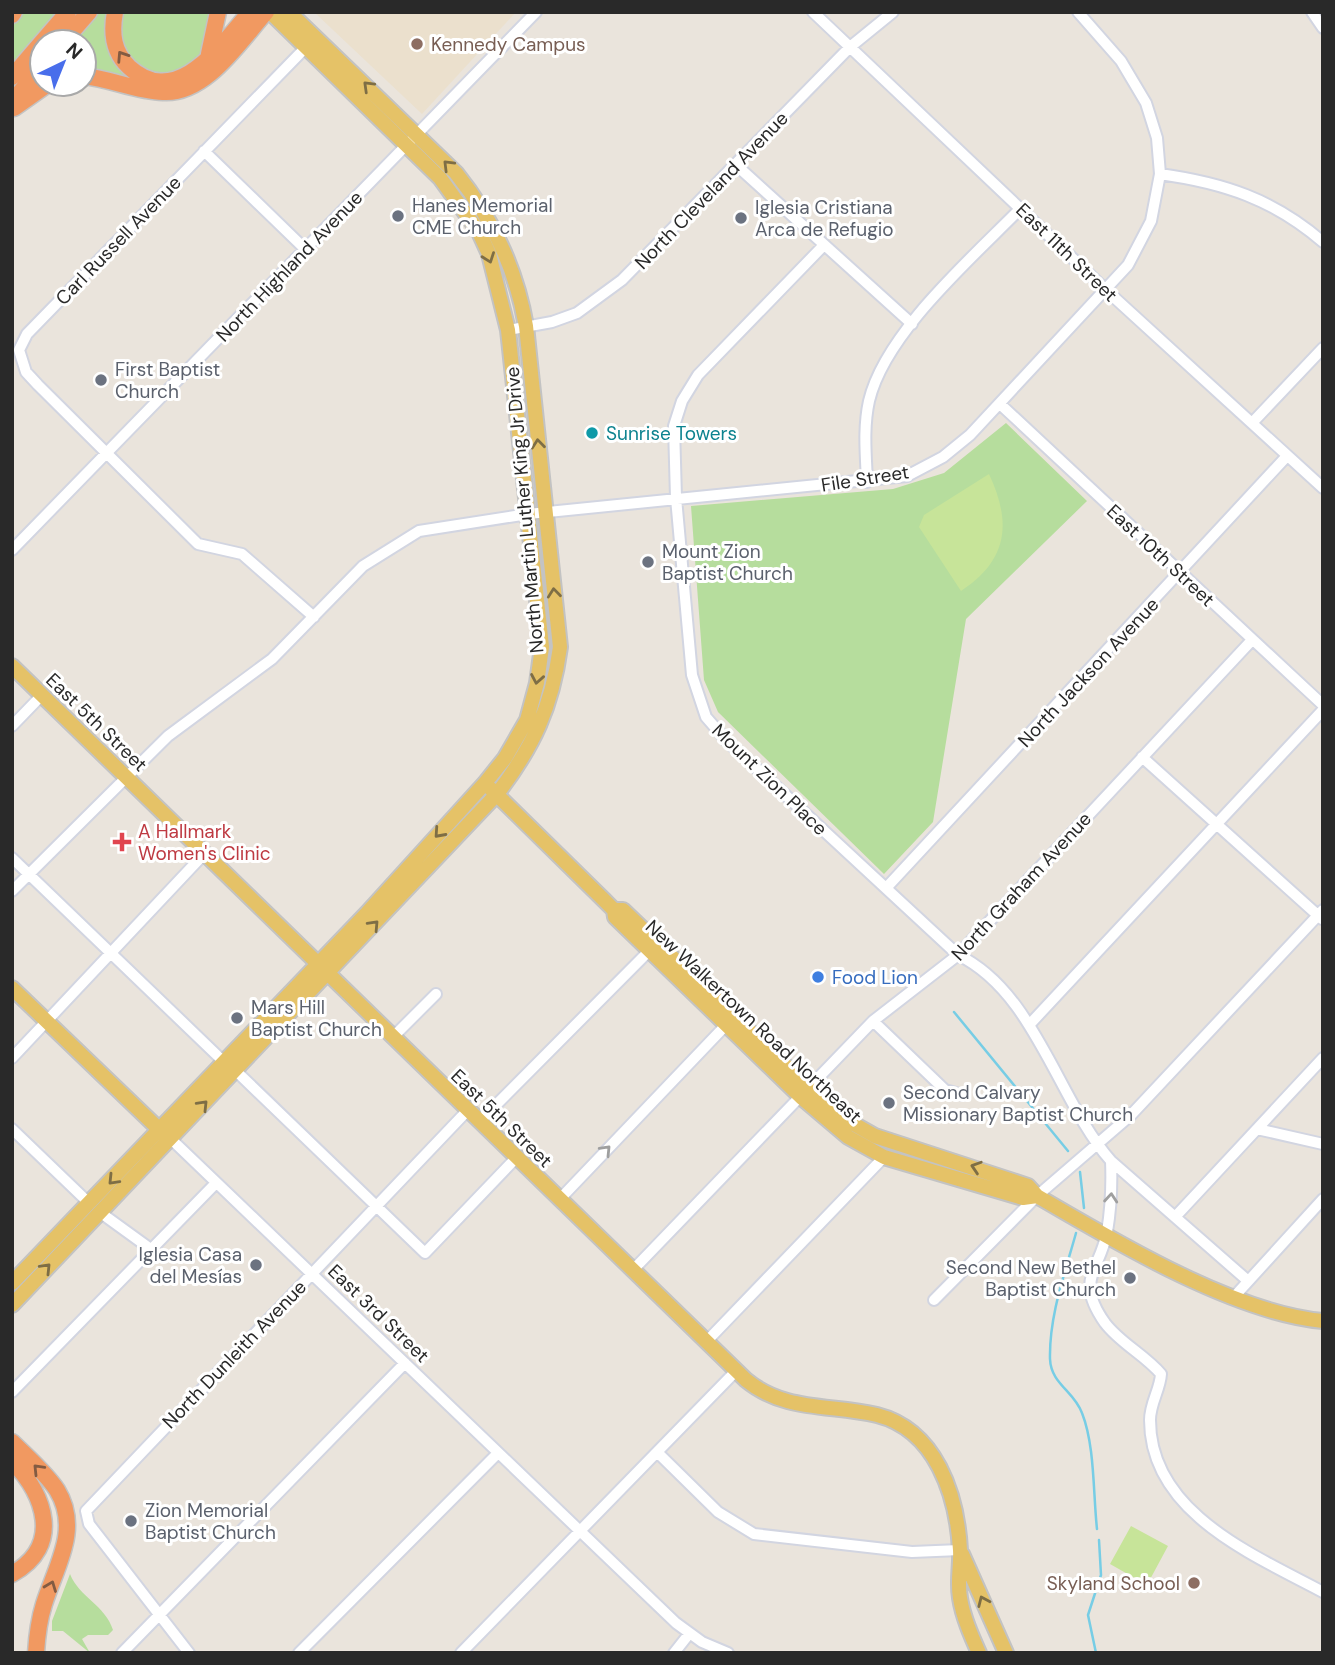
<svg xmlns="http://www.w3.org/2000/svg" width="1335" height="1665" font-family="'DM Sans',sans-serif">
	<style>
		.education { fill: #ebe0cd }
		.green { fill: #b6dd9d }
		.pitch { fill: #c7e499 }
		.lines { fill: none; stroke-linecap: round; stroke-linejoin: round }
		.stream { stroke: #77cde5; stroke-width: 2.5 }
		.minor-casing { stroke: #d2d5e1; stroke-width: 14 }
		.major-casing { stroke: #c3c3c3; stroke-width: 18 }
		.highway-casing { stroke: #c3c3c3; stroke-width: 19 }
		.minor { stroke: #fff; stroke-width: 10 }
		.major { stroke: #e5c267; stroke-width: 14 }
		.highway { stroke: #f19961; stroke-width: 16 }
		.oneway { stroke: #835b42 }
		.oneway2 { stroke: #7e6e45 }
		.oneway3 { stroke: #9f9f9f }
		.education-dot { fill: #8d6e63; stroke: #fff; stroke-width: 2.5 }
		.worship-dot { fill: #6b7280; stroke: #fff; stroke-width: 2.5 }
		.culture-dot { fill: #0f9aa8; stroke: #fff; stroke-width: 2.5 }
		.health-dot { fill: #e0444e; stroke: #fff; stroke-width: 2.5 }
		.shop-dot { fill: #3f7fe0; stroke: #fff; stroke-width: 2.5 }
		.labels { text-anchor: middle; stroke-width: 6; stroke-linejoin: round; paint-order: stroke }
		.education-label { font-size: 19px; fill: #785e54; stroke: #fff; text-anchor: start }
		.street-label { font-size: 19px; fill: #292929; stroke: #fff }
		.worship-label { font-size: 19px; fill: #5b616d; stroke: #fff; text-anchor: start }
		.culture-label { font-size: 19px; fill: #0d838f; stroke: #fff; text-anchor: start }
		.health-label { font-size: 19px; fill: #be3a42; stroke: #fff; text-anchor: start }
		.shop-label { font-size: 19px; fill: #366cbe; stroke: #fff; text-anchor: start }
	</style>
	<rect width="100%" height="100%" fill="#eae4dc"/>
	<path class="education" d="M314,12H516L422,114Z"/>
	<path class="green" d="M20,12H56L12,64V23Z
		M99,12H110L136,78L134,82L84,70V42H73Z
		M120,12H214L205,54L182,74H147C125,55 115,43 120,12Z
		M1006,423L1087,501L966,619L933,822L884,874L718,712L704,680L691,506L893,489L944,473Z
		M70,1574C79,1597 105,1605 113,1630L108,1635H88L82,1639L90,1653L63,1631H52V1621Z"/>
	<path class="pitch" d="M989,474C1012,523 1008,560 961,591L919,527L924,515Z
		M1131,1526L1168,1546L1147,1585L1110,1564Z"/>
	<g class="lines">
		<path class="stream" d="M954,1012L1068,1151
			M1080,1172L1084,1208
			M1076,1233C1065,1273 1049,1316 1050,1359C1051,1384 1074,1391 1082,1413C1095,1446 1093,1493 1097,1529
			M1096,1653L1088,1615L1101,1575L1099,1540"/>
		<defs>
			<path id="minor" d="M813,12L1106,290L1323,488
				M1312,12L1323,28
				M310,43L27,334L19,350L26,372L38,385L198,544L242,554L314,617
				M204,151L305,249
				M735,164L912,324
				M1160,174C1224,183 1273,199 1323,242
				M824,245L698,375L682,401L674,426L676,498L692,675L706,717L726,740L958,955C1035,992 1058,1101 1111,1161L1247,1280
				M508,330L552,322L577,313L622,280L850,47L893,12
				M1000,404L1323,705
				M1252,423L1323,348
				M867,482C866,456 863,428 869,401C885,333 972,258 1021,208
				M12,550L536,12
				M12,726L42,695
				M1142,757L1322,919
				M12,858L224,1062
				M887,887L1287,456
				M12,891L168,736L272,659L363,566L419,531L528,514L907,476L943,457L970,435L1128,265L1151,221L1160,174L1157,138L1146,103L1121,61L1078,12
				M873,1021L945,1090L963,1095
				M1030,1024L1323,710
				M392,1038L436,994
				M12,1058L204,854
				M236,1071L425,1253L516,1158
				M479,1122L649,951
				M12,1129L90,1204
				M1257,1129L1323,1144
				M171,1139L676,1623L702,1642L728,1653
				M1111,1161C1112,1185 1111,1208 1107,1232C1100,1271 1074,1279 1105,1323C1120,1343 1145,1355 1161,1374C1160,1390 1150,1403 1150,1420C1150,1513 1254,1555 1323,1592
				M559,1200L726,1025
				M101,1213L152,1250
				M1175,1217L1323,1058
				M632,1271L873,1021L958,955L1252,640
				M1233,1298L1323,1199
				M934,1300L1037,1196L1131,1115L1323,910
				M706,1342L884,1157
				M12,1392L216,1183
				M658,1453L718,1512L754,1534L912,1552L960,1550
				M122,1653L405,1363
				M189,1653L89,1524L86,1511L467,1111
				M299,1653L498,1453
				M461,1653L736,1371
				M674,1653L689,1634"/>
			<path id="major" d="M12,666L746,1380C785,1412 830,1404 877,1415C936,1430 957,1495 960,1550C961,1566 957,1581 960,1598C963,1617 971,1635 979,1653
				M491,789L604,900L614,910L615,917L802,1098L848,1137L884,1157L1023,1198L1037,1196
				M614,910H623L836,1114L875,1136L1028,1186L1037,1196C1114,1241 1234,1313 1323,1321
				M12,988L165,1135
				M12,1283L367,913L485,783L505,758L527,720L537,683L542,647L508,330L489,254L479,232L440,178L270,12
				M12,1305L497,794C533,747 552,707 560,647L526,326C516,268 493,219 456,173L289,12
				M962,1554L1006,1653"/>
			<path id="highway" d="M115,12C111,33 113,52 129,67C177,111 222,44 250,12
				M12,15L14,12
				M42,42L68,12
				M63,42L89,12
				M209,54L218,12
				M84,76C111,79 136,91 163,92C206,95 240,41 266,12
				M12,77L42,42
				M12,102L42,66
				M14,108L48,84
				M12,1442C27,1457 45,1472 57,1490C81,1529 56,1566 44,1604C39,1620 37,1636 36,1653
				M12,1461C45,1495 63,1546 12,1574"/>
		</defs>
		<use href="#minor" class="minor-casing"/>
		<use href="#major" class="major-casing"/>
		<use href="#highway" class="highway-casing"/>
		<use href="#minor" class="minor"/>
		<use href="#major" class="major"/>
		<use href="#highway" class="highway"/>
	</g>
	<defs><path id="oneway-chevron" d="M-2-3.5L2.5 0L-2 3.5" fill="none" stroke-width="1.6" stroke-linecap="round" stroke-linejoin="round" transform="scale(1.75)"/></defs>
	<g class="oneway">
		<use href="#oneway-chevron" transform="translate(122 56) rotate(-123)"/>
		<use href="#oneway-chevron" transform="translate(38 1469) rotate(-134)"/>
		<use href="#oneway-chevron" transform="translate(51 1586) rotate(-69)"/>
	</g>
	<g class="oneway2">
		<use href="#oneway-chevron" transform="translate(368 86) rotate(-136)"/>
		<use href="#oneway-chevron" transform="translate(448 165) rotate(-135)"/>
		<use href="#oneway-chevron" transform="translate(489 258) rotate(70)"/>
		<use href="#oneway-chevron" transform="translate(538 444) rotate(-96)"/>
		<use href="#oneway-chevron" transform="translate(554 593) rotate(-96)"/>
		<use href="#oneway-chevron" transform="translate(537 679) rotate(100)"/>
		<use href="#oneway-chevron" transform="translate(439 833) rotate(132)"/>
		<use href="#oneway-chevron" transform="translate(374 925) rotate(-47)"/>
		<use href="#oneway-chevron" transform="translate(203 1105) rotate(-46)"/>
		<use href="#oneway-chevron" transform="translate(976 1167) rotate(-162)"/>
		<use href="#oneway-chevron" transform="translate(113 1180) rotate(134)"/>
		<use href="#oneway-chevron" transform="translate(46 1268) rotate(-46)"/>
		<use href="#oneway-chevron" transform="translate(983 1601) rotate(-114)"/>
	</g>
	<g class="oneway3">
		<use href="#oneway-chevron" transform="translate(606 1150) rotate(-46)"/>
		<use href="#oneway-chevron" transform="translate(1111 1198) rotate(-85)"/>
	</g>
	<g class="education-dot">
		<circle cx="417" cy="44" r="7"/>
		<circle cx="1194" cy="1583" r="7"/>
	</g>
	<g class="worship-dot">
		<circle cx="398" cy="216" r="7"/>
		<circle cx="741" cy="218" r="7"/>
		<circle cx="101" cy="380" r="7"/>
		<circle cx="648" cy="562" r="7"/>
		<circle cx="237" cy="1018" r="7"/>
		<circle cx="889" cy="1103" r="7"/>
		<circle cx="256" cy="1265" r="7"/>
		<circle cx="1130" cy="1278" r="7"/>
		<circle cx="131" cy="1521" r="7"/>
	</g>
	<circle class="culture-dot" cx="592" cy="433" r="7"/>
	<path class="health-dot" d="M118.5 831.5h7v7h7v7h-7v7h-7v-7h-7v-7h7z"/>
	<circle class="shop-dot" cx="818" cy="977" r="7"/>
	<g class="labels">
		<g class="education-label">
			<text x="431" y="51">Kennedy Campus</text>
			<text x="1180" y="1590" text-anchor="end">Skyland School</text>
		</g>
		<g class="street-label">
			<text transform="translate(711 190) rotate(-46)" y="7">North Cleveland Avenue</text>
			<text transform="translate(118 240) rotate(-46)" y="7">Carl Russell Avenue</text>
			<text transform="translate(1067 252) rotate(44)" y="7">East 11th Street</text>
			<text transform="translate(289 266) rotate(-46)" y="7">North Highland Avenue</text>
			<text transform="translate(865 478) rotate(-9)" y="7">File Street</text>
			<text transform="translate(524 510) rotate(-95)" y="7">North Martin Luther King Jr Drive</text>
			<text transform="translate(1161 555) rotate(43)" y="7">East 10th Street</text>
			<text transform="translate(1088 672) rotate(-47)" y="7">North Jackson Avenue</text>
			<text transform="translate(97 722) rotate(44)" y="7">East 5th Street</text>
			<text transform="translate(770 779) rotate(44)" y="7">Mount Zion Place</text>
			<text transform="translate(1021 886) rotate(-47)" y="7">North Graham Avenue</text>
			<text transform="translate(754 1021) rotate(43)" y="7">New Walkertown Road Northeast</text>
			<text transform="translate(502 1118) rotate(44)" y="7">East 5th Street</text>
			<text transform="translate(379 1313) rotate(44)" y="7">East 3rd Street</text>
			<text transform="translate(234 1354) rotate(-46)" y="7">North Dunleith Avenue</text>
		</g>
		<g class="worship-label">
			<text x="412" y="212">Hanes Memorial<tspan x="412" dy="22">CME Church</tspan></text>
			<text x="755" y="214">Iglesia Cristiana<tspan x="755" dy="22">Arca de Refugio</tspan></text>
			<text x="115" y="376">First Baptist<tspan x="115" dy="22">Church</tspan></text>
			<text x="662" y="558">Mount Zion<tspan x="662" dy="22">Baptist Church</tspan></text>
			<text x="251" y="1014">Mars Hill<tspan x="251" dy="22">Baptist Church</tspan></text>
			<text x="903" y="1099">Second Calvary<tspan x="903" dy="22">Missionary Baptist Church</tspan></text>
			<text x="242" y="1261" text-anchor="end">Iglesia Casa<tspan x="242" dy="22">del Mesías</tspan></text>
			<text x="1116" y="1274" text-anchor="end">Second New Bethel<tspan x="1116" dy="22">Baptist Church</tspan></text>
			<text x="145" y="1517">Zion Memorial<tspan x="145" dy="22">Baptist Church</tspan></text>
		</g>
		<g class="culture-label">
			<text x="606" y="440">Sunrise Towers</text>
		</g>
		<g class="health-label">
			<text x="138" y="838">A Hallmark<tspan x="138" dy="22">Women's Clinic</tspan></text>
		</g>
		<g class="shop-label">
			<text x="832" y="984">Food Lion</text>
		</g>
	</g>
	<rect width="1335" height="1665" fill="none" stroke="#292929" stroke-width="28"/>
	<g transform="translate(63 63) rotate(43)"><circle r="33" fill="#ffffff" stroke="#a9a9a9" stroke-width="2"/>
	<path d="M0-5L12 26L0 18L-12 26Z" fill="#496eeb"/>
	<text y="-10" font-size="19" font-weight="bold" text-anchor="middle" fill="#292929">N</text>
	</g>
</svg>
